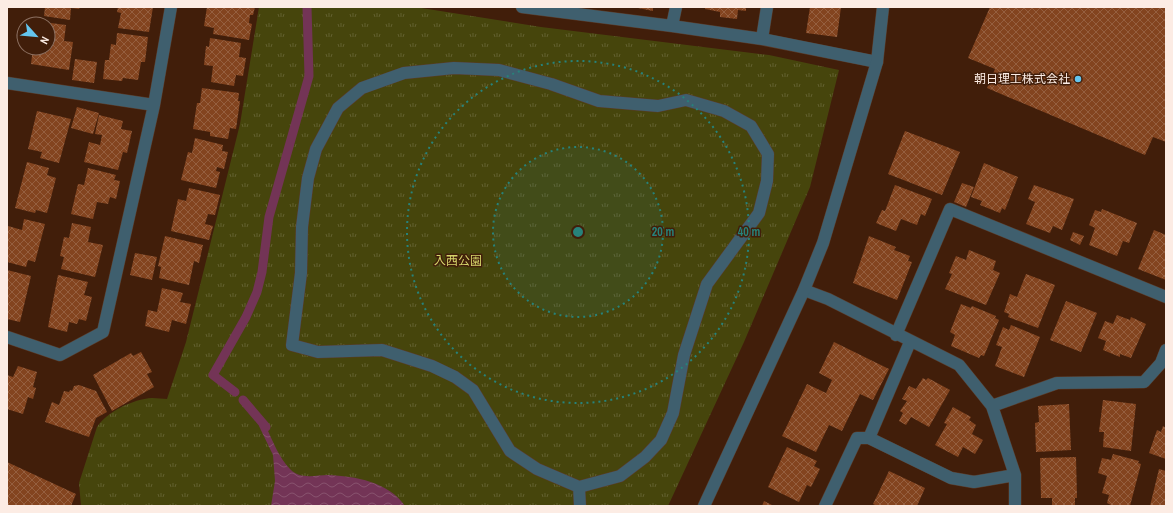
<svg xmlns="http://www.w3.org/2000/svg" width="1173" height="513" font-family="'Archivo Narrow','Noto Sans JP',sans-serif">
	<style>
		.park { fill: url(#park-tufts) }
		.water { fill: url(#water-waves) }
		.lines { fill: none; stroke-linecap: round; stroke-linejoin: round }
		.stream { stroke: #733456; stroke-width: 9 }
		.building { fill: url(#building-cross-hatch) }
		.pedestrian-casing { stroke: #5b3b29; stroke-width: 13 }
		.minor-casing { stroke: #5b3b29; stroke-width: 13 }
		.tertiary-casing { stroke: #5b3b29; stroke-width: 13 }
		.pedestrian { stroke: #3f5f6e; stroke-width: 12 }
		.minor { stroke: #3f5f6e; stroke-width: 12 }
		.tertiary { stroke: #3f5f6e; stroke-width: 12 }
		.ring { fill: none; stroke: #27827a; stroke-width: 2; stroke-dasharray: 2 4 }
		.poi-dot { fill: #64c5ee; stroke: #411e0a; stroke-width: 1.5 }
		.labels { text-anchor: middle; stroke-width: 3; stroke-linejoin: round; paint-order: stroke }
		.poi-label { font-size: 12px; fill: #fcece4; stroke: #411e0a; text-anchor: end }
		.park-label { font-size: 12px; fill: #d5d46a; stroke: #411e0a }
		.centre { fill: #27827a; stroke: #411e0a; stroke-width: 2 }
		.ring-label { font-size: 12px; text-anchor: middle; font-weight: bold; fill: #27827a; stroke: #411e0a; stroke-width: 3; stroke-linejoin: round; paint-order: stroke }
	</style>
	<defs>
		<pattern id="park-tufts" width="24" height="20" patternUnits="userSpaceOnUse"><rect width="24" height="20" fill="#46450c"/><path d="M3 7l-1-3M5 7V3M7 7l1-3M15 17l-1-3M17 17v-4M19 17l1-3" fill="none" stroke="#62602f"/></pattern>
		<pattern id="water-waves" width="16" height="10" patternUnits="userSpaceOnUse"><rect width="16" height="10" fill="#733456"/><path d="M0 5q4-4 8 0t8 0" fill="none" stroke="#88526e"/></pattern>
		<pattern id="building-cross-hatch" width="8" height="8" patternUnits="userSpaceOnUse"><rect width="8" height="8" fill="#83441f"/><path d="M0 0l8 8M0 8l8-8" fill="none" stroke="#955f3f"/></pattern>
	</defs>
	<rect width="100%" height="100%" fill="#411e0a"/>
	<path class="park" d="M259,7H415L541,27L769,55L839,70L810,187L744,342L668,506H81L79,483L97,427C107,412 133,399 152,398C157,398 162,399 167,399L186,342L240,124Z"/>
	<path class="water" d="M259,426L266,427C273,441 279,458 290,469C300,480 316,475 328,475C355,476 389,482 405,506H271L275,481L273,455Z"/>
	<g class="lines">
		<path class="stream" d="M235,392L213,375L246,317L257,292L262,272L269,217L309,76L307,7
			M243,400L266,427"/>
	</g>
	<path class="building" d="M45,7H80L79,9L71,8L70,20L44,16Z
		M118,7H153L149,32L118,28L121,13L117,12Z
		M207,7H255L253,15H250L249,23L252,24L249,40L213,34L214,28L204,26Z
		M633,7H653V11Z
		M705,7H746V11L738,10L737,19L720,17V12L705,9Z
		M810,7H841L837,37L806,33Z
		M990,7H1166V142L1153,137L1145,155L987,88L995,69L968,58Z
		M43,22L66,25L64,41L73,42L69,70L31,64L33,48H48V24H42Z
		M117,33L148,37L145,62H141L138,80L123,78L122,81L103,79L105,60H109L111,44L116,45Z
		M210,38L241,43L239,57L246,58L243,76L236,75L234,86L211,82L213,66L204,65L206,46L209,47Z
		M75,59L97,62L94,83L72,80Z
		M202,88L239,93L238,101H240L236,129L230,128L228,139L210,136V132L193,129L197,103H200Z
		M77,107L99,113L93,134L71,128Z
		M37,111L71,119L59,163L40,158L42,152L28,149Z
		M99,115L123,121L121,129L132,131L127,153L123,152L118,170L84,162L89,142L100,145L102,135L95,134Z
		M905,131L960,152L942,195L888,174Z
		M195,138L223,145L222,151L228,152L224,169L217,167L216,171L220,172L216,188L181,180L188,152L192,153Z
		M27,162L49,168L47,175L56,178L47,213L36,210L35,213L15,208Z
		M984,163L1018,177L1005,210L1002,208L1000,213L980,205L982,201L971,197Z
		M88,168L116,175L114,180L120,181L116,199L110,197L108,204L97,202L93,219L71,214L78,184L84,185Z
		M962,183L974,187L966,207L954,202Z
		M895,185L932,199L925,216L921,214L917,225L901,219L896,231L876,223L882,210L885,211Z
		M1034,185L1074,199L1062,230L1053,226L1050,233L1026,224L1035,202L1028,199Z
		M189,188L220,195L215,215L208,214L205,224L213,226L209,240L171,231L178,199L186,201Z
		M1102,209L1137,223L1129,243L1123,241L1117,256L1089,245L1095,228L1089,225L1095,210L1101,212Z
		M24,219L45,224L35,262L28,260L26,267L7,262L8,226L22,230Z
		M72,223L91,227L88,242L103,245L95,277L61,269L64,257L60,256L64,237L69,238Z
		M1154,230L1166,235V280L1138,269Z
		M1073,232L1084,236L1080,245L1070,240Z
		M165,236L203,245L199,263L194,261L189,285L159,278L161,267L158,266Z
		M869,236L896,247L894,250L910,256L908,261L912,262L897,300L853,283Z
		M969,250L996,261L993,270L1000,273L986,305L945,289L952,274L949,273L956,256L966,260Z
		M135,253L157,257L152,280L130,275Z
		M7,270L31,276L20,322L7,319Z
		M1026,274L1055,285L1038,328L1008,317L1009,314L1004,312L1010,294L1017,297Z
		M58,275L88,282L84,295L92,297L86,321L79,319L77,324L69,322L67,332L48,327Z
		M162,288L183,293L180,302L191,304L186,324L172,320L169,332L145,326L148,310L157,312Z
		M1066,301L1097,313L1081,352L1050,340Z
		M961,304L971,308L972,306L996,316L995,318L999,320L984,356L981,355L979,358L951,346L955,335L950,332Z
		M1117,315L1130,320L1131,317L1146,324L1131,358L1120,354V357L1103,350L1106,341L1098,338L1105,321L1113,324Z
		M1011,325L1040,337L1024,377L995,366L1002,347L996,345L1003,327L1009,330Z
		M834,342L889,369L873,400L860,394L842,431L829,425L816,452L782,436L807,384L826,393L832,380L819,373Z
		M141,352L152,372L147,374L154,387L112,411L93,375L131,353L133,356Z
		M18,366L37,372L33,387L36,388L33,399L28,397L23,414L7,409V375L13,377Z
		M923,378L926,380L928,378L950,390L929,427L911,417L906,425L899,421L903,413L900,411L907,401L902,399L909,386L916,389Z
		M79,385L96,391L107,412L96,418L89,437L45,422L52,402L59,405L64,391L69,392L70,390L72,391L74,386Z
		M1103,400L1136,404L1131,451L1103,447L1104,432H1099Z
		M1069,404L1071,450L1036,452L1035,423L1039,422L1038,406Z
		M953,407L971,417L969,420L976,425L972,434L983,440L975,454L963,447L958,457L935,445L947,424L944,423Z
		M1163,426L1166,428V459L1149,453L1157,430L1161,432Z
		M787,447L817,461L814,466L820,469L811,487L807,485L799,502L768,487Z
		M1113,454L1139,461L1138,463L1141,464L1130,506H1113L1107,503L1109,495L1102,493L1107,476L1098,473L1102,458L1111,460Z
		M1076,457L1077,498H1075V506H1052V498H1041L1040,458Z
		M7,462L76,494L71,506H7Z
		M1159,469L1166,471V506H1150Z
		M889,471L925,488L917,506H877L873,504Z
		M764,501L774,506H762Z"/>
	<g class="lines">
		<defs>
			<path id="pedestrian" d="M454,68L499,70L551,84L599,101L658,106L686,100L724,111L751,126L768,154L767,181L759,213L707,284L684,355L673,413L661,440L645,457L620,476L579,487L537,469L510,451L473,390L455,377L432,366L382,350L318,352L292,345L301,273L302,227L308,178L316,149L338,108L362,88L404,73Z
				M579,487L580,506"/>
			<path id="minor" d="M522,7L672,26L762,39L877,62
				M672,26L676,7
				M762,39L767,7
				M7,83L154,105
				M804,290L828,299L959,365L992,406L1015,475V506
				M896,335L950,209L1166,297
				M7,337L60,355L103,332L154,105L171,7
				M992,406L1057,383L1144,382L1161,363L1166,350
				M869,438L910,342
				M825,506L857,438H869L951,478L974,482L1015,475"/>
			<path id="tertiary" d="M704,506L804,290L823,243L877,62L883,7"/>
		</defs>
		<use href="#pedestrian" class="pedestrian-casing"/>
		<use href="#minor" class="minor-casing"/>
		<use href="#tertiary" class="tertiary-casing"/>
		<use href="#pedestrian" class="pedestrian"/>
		<use href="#minor" class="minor"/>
		<use href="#tertiary" class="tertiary"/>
	</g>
	<circle cx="578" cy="232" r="85" fill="#27827a" fill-opacity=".12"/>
	<g class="ring">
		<circle cx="578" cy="232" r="85"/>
		<circle cx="578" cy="232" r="171"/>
	</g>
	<circle class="poi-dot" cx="1078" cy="79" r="4"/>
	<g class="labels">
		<g class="poi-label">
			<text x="1070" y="83">朝日理工株式会社</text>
		</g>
		<g class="park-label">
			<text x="458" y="265">入西公園</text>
		</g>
	</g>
	<circle cx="578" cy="232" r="6" class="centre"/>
	<g class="ring-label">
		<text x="663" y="236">20 m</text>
		<text x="749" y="236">40 m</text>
	</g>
	<rect width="1173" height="513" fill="none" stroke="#fcece4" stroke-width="16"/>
	<g transform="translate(36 36) rotate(117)"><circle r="19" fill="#411e0a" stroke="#8c7061"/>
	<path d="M0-3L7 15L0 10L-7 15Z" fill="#64c5ee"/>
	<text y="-6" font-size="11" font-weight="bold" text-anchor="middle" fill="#fcece4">N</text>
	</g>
</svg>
